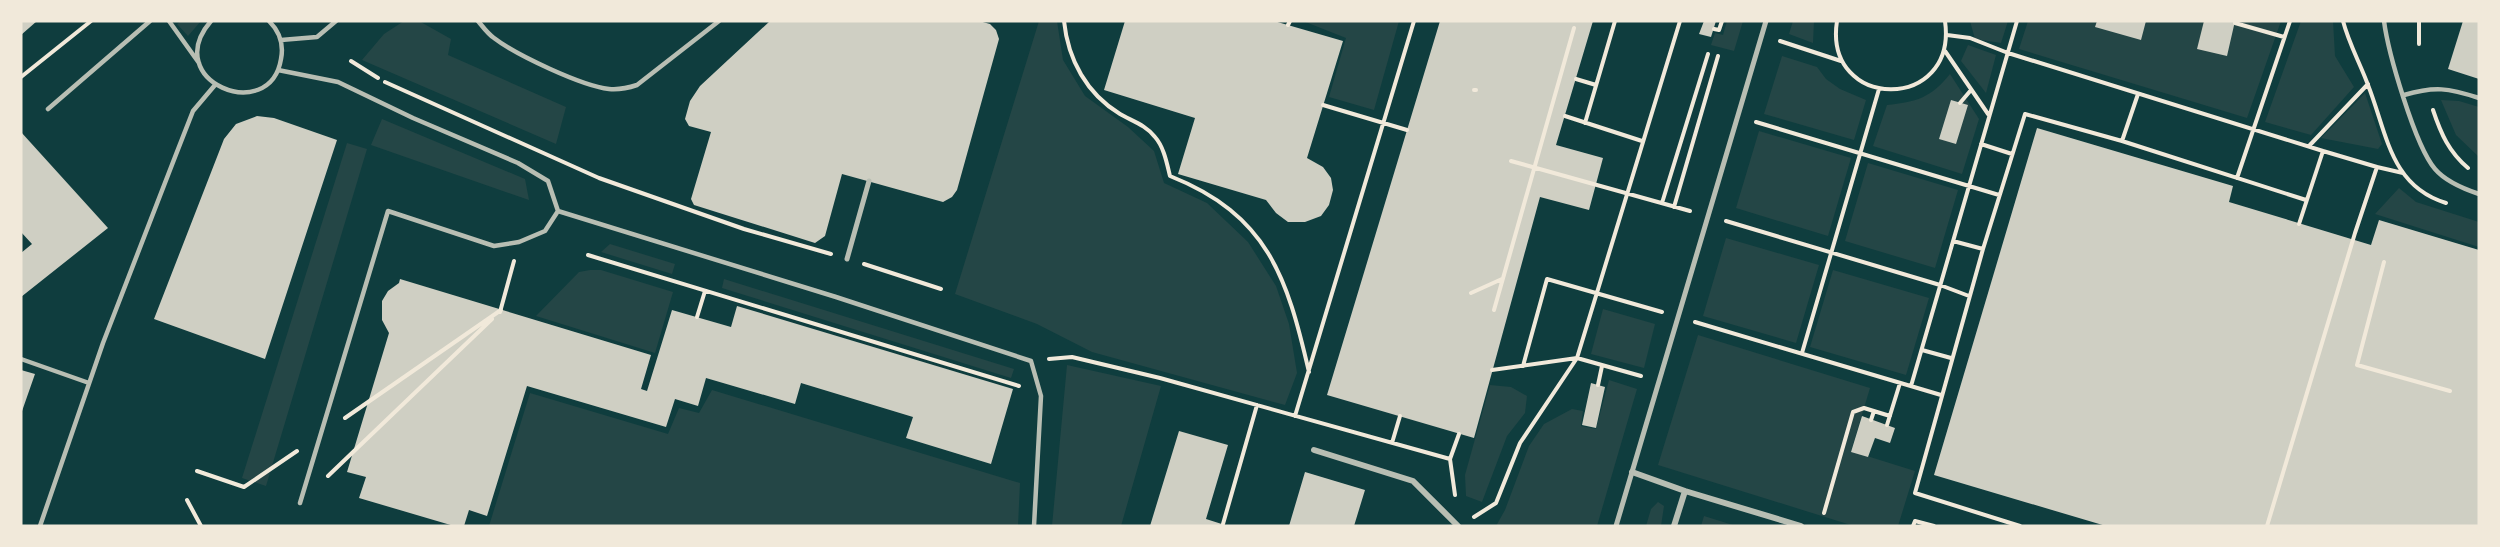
<svg xmlns="http://www.w3.org/2000/svg" width="2500" height="547" font-family="Barlow,sans-serif">
	<style>
		.green { fill: #244646 }
		.building { fill: #cfcfc3 }
		.lines { fill: none; stroke-linecap: round; stroke-linejoin: round }
		.path { stroke: #f1e9da; stroke-width: 4 }
		.service { stroke: #b8beb3; stroke-width: 4.5 }
		.pedestrian { stroke: #b8beb3; stroke-width: 5 }
		.minor { stroke: #b8beb3; stroke-width: 6 }
	</style>
	<rect width="100%" height="100%" fill="#0f3d3e"/>
	<path class="green" d="M181,21H201L188,36L177,24Z
		M404,21H419L451,39L448,55L566,107L556,144L362,60L384,34Z
		M1039,21H1057L1063,60L1085,96L1128,127L1154,151L1164,183L1207,203L1248,242L1276,286L1289,324L1297,373L1285,405L1092,352L1037,324L955,294Z
		M1303,21H1399L1374,110L1329,97L1346,38Z
		M1727,21H1743L1734,51L1711,45L1715,33L1723,35Z
		M1793,21H1814L1813,43L1789,34Z
		M1970,21H2008L2001,43L1975,39Z
		M2028,21H2281L2247,118L2019,49Z
		M2301,21H2333L2335,56L2354,87L2311,135L2265,122Z
		M1968,45L1996,55L1986,93L1961,61Z
		M1782,56L1817,67L1826,79L1840,89L1866,100L1854,140L1764,114Z
		M1950,74L1979,119L1962,174L1873,146L1887,105C1916,102 1931,98 1950,74Z
		M2365,93L2382,144L2378,149L2321,138Z
		M2441,100L2459,101L2479,107V157L2456,135Z
		M382,119L525,179L529,200L371,145Z
		M1759,131L1851,158L1828,236L1736,208Z
		M347,143L367,149L266,486L242,478Z
		M1868,163L1958,190L1935,268L1845,241Z
		M2399,188L2416,202L2479,222V247L2375,214Z
		M1726,238L1819,265L1796,343L1703,316Z
		M610,244L675,264L672,274L601,252Z
		M590,270H601L673,292L655,353L536,316L579,272Z
		M1833,270L1929,298L1906,375L1810,347Z
		M724,279L1014,369L1011,378L722,288Z
		M1603,309L1655,324L1644,368L1591,354Z
		M1698,335L1870,388L1851,451L1915,471L1898,526H1854L1658,465Z
		M1067,365L1161,386L1121,526H1052Z
		M1609,380L1637,389L1597,526H1496L1505,510L1529,446L1544,424L1572,409L1583,411L1581,426L1596,429Z
		M1490,385L1511,387L1527,396L1525,413L1507,436L1482,502L1466,496L1465,475Z
		M712,390L1020,483L1018,526H489L530,393L668,434L679,408L699,413Z
		M1658,502L1664,506L1661,526H1646L1651,509Z
		M1704,516L1736,526H1701Z"/>
	<path class="building" d="M21,21H37L21,35Z
		M770,21H979L990,24L996,30L999,39L957,190L952,197L943,202L842,174L825,236L815,243L694,205L691,199L711,132L689,126L685,119L690,101L700,86Z
		M1125,21H1274L1343,41L1307,158L1323,167L1331,178L1333,190L1329,205L1321,216L1305,222H1288L1276,213L1266,200L1178,174L1195,118L1104,90Z
		M1440,21H1593L1556,145L1603,158L1589,210L1540,197L1474,438L1327,395Z
		M1704,21H1716L1711,37L1699,34Z
		M2097,21H2146L2141,40L2095,27Z
		M2204,21H2235L2227,56L2197,49Z
		M2463,21H2479V79L2448,69Z
		M1951,100L1968,105L1956,144L1939,139Z
		M257,116L274,118L337,140L265,359L154,319L224,139L236,124Z
		M2037,128L2233,186L2229,202L2371,245L2379,220L2479,250V526H2106L1934,475Z
		M21,132L108,228L21,297V253L32,244L21,232Z
		M400,279L651,355L641,389L647,391L672,310L731,327L737,306L1013,389L991,464L906,438L913,417L801,383L795,404L706,378L698,406L675,399L666,427L527,386L487,516L469,510L464,526H454L359,498L366,477L347,472L389,333L382,320V301L388,291L399,283Z
		M21,370L35,374L21,414Z
		M1591,383L1605,387L1596,428L1582,425Z
		M1862,416L1895,428L1890,443L1875,438L1868,457L1851,452Z
		M1179,431L1228,445L1206,519L1228,526H1150Z
		M1305,472L1365,490L1354,526H1289Z"/>
	<g class="lines">
		<path class="path" d="M1064,21C1068,60 1087,94 1120,114C1132,121 1146,125 1155,137C1164,147 1167,164 1170,176C1268,215 1287,277 1309,372
			M1837,21C1823,111 1958,113 1945,21
			M2343,21C2349,44 2360,63 2368,85C2387,133 2390,186 2446,203
			M2419,21V44
			M2235,23L2284,37
			M1288,25L1290,21
			M1714,29L1719,30L1722,21
			M1947,35L1970,38L2008,53L2323,151L2299,224
			M1780,41L1841,61
			M1945,51L1988,114
			M351,61L378,78
			M21,77L91,21
			M1576,79L1596,85
			M385,82L599,178L744,229L831,254
			M1474,90H1476
			M1960,103L1971,90
			M1323,105L1407,130
			M2433,110C2441,134 2449,152 2468,168
			M1565,116L1642,141
			M1756,122L1999,195
			M1585,123L1615,21
			M2122,141L2138,94
			M1981,144L2012,154
			M2309,146L2368,84
			M1511,161L1690,211
			M2377,167L2403,173
			M2237,178L2290,21
			M1662,203L1708,54
			M1674,207L1718,56
			M1726,221L1940,285L1969,296
			M1953,241L1983,249
			M588,255L1019,386
			M2384,262L2357,365L2450,391
			M864,264L941,289
			M1471,293L1502,279
			M1494,310L1574,28
			M500,312L514,261
			M697,317L705,291
			M1695,322L1941,395
			M1922,350L1951,358
			M1802,353L1879,89
			M1049,359L1072,357L1160,378L1450,459L1455,495
			M1523,366L1547,279L1662,312
			M1492,370L1577,358L1641,376
			M1598,385L1602,366
			M1911,386L2017,21
			M1295,416L1414,21
			M345,418L501,310
			M1871,420L1874,411
			M1887,425L1900,383
			M1392,443L1400,416
			M1450,459L1459,434
			M197,471L244,487L297,451
			M328,476L492,319
			M187,500L201,526
			M1824,513L1853,412L1864,408L1890,416
			M1474,517L1496,503L1520,443L1577,358L1680,21
			M1223,524L1257,405
			M1913,526L1915,521L1934,526
			M2020,526L1915,493L1983,249L2025,114L2122,141L2306,200
			M2267,526L2355,233L2377,167L2323,151"/>
		<path class="service" d="M169,21L199,63
			M211,21C159,81 270,126 281,59C284,44 279,31 269,21
			M478,21C483,27 488,34 494,38C516,55 582,86 609,89C619,90 628,88 637,85L719,21
			M2384,21C2388,52 2415,146 2435,169C2446,182 2464,189 2479,194
			M281,40L317,37L336,21
			M278,70L338,82L413,118L518,163L548,181L558,211
			M2404,95C2435,86 2448,88 2479,98
			M48,109L150,21
			M558,211L836,297L1031,361L1041,396L1034,526
			M21,359L89,383
			M300,503L388,211L494,246L519,242L545,231L558,211
			M40,526L103,343L175,157L193,111L215,85"/>
		<path class="pedestrian" d="M847,259L869,181
			M1616,526L1766,21"/>
		<path class="minor" d="M1314,450L1413,481L1458,526
			M1632,472L1685,491L1801,526
			M1674,526L1685,491"/>
	</g>
	<rect width="2500" height="547" fill="none" stroke="#f1e9da" stroke-width="45"/>
</svg>
